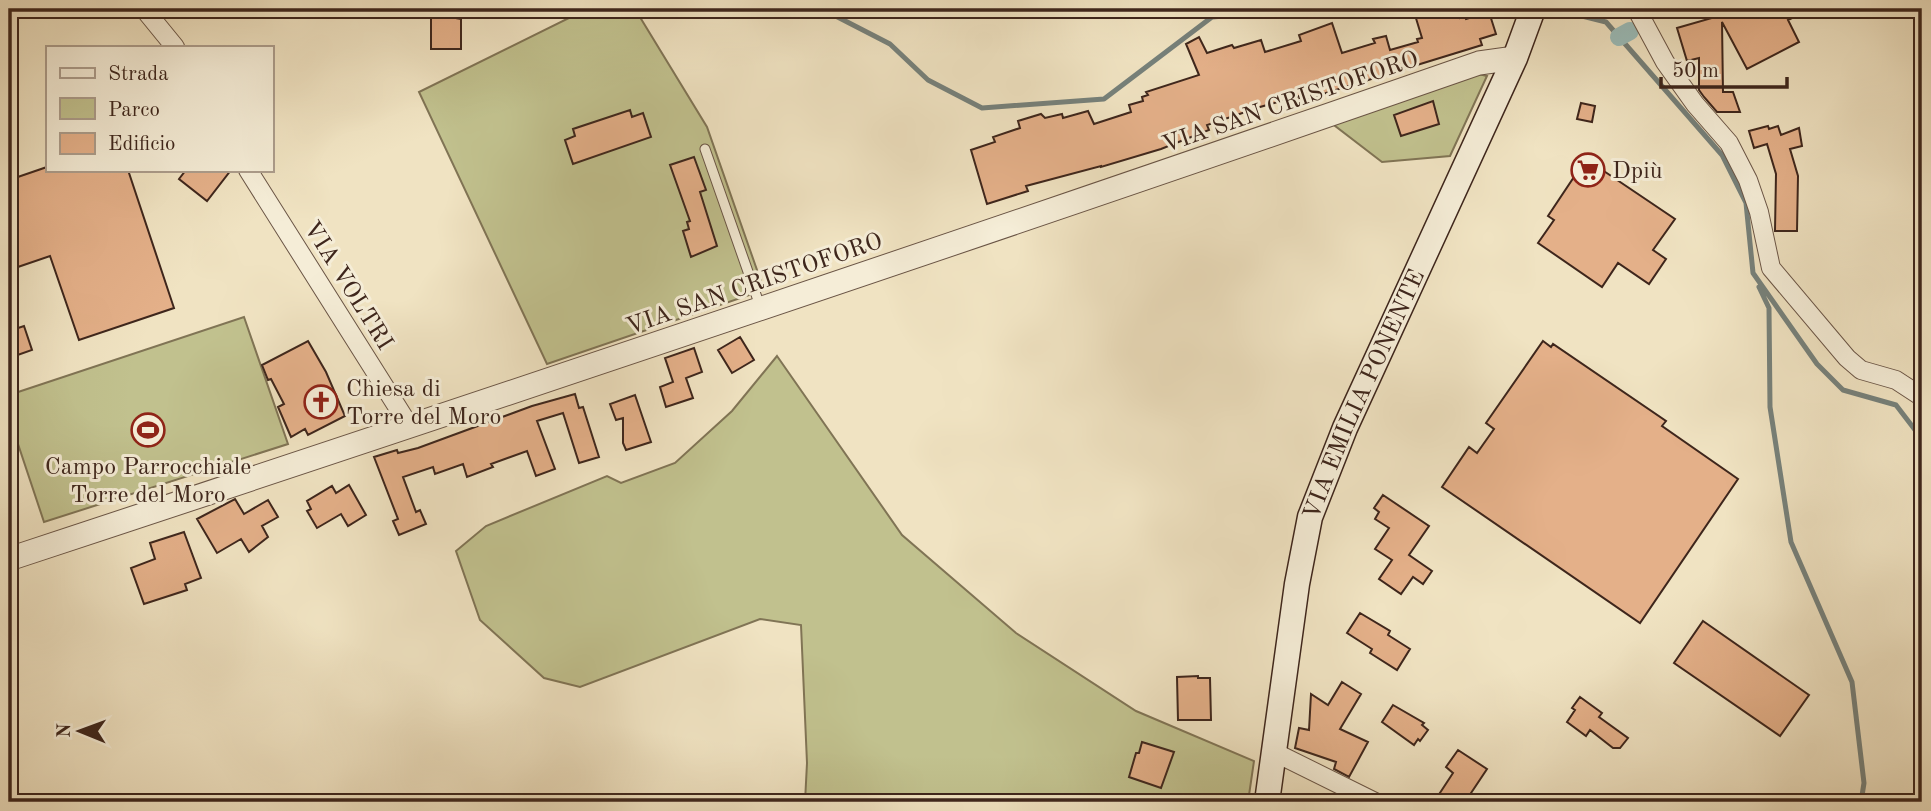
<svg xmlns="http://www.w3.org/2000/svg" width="1931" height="811" font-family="'Old Standard TT',serif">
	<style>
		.green { fill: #c1c18e; stroke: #807455; stroke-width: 2 }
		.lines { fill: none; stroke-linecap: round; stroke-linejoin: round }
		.stream { stroke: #76817b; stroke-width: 5 }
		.canal { stroke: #9bbdba; stroke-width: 18 }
		.building { fill: #e4b089; stroke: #3e261c; stroke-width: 2 }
		.service-casing { stroke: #6a5546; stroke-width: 11 }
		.minor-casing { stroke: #6a5546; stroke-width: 20 }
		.tertiary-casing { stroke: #6a5546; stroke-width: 25 }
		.secondary-casing { stroke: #3e261c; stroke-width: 27 }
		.service { stroke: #f5edd7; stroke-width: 9 }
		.minor { stroke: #f5edd7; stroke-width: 18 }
		.tertiary { stroke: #f5edd7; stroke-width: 23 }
		.secondary { stroke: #f5edd7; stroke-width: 24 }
		.labels { text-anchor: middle; stroke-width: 6; stroke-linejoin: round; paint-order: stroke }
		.street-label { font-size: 24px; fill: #3e261c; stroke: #f5edd7 }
		.poi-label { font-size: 24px; fill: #3e261c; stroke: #f5edd7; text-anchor: start }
	</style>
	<rect width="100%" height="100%" fill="#f0e3c2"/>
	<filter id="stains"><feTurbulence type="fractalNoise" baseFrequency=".00286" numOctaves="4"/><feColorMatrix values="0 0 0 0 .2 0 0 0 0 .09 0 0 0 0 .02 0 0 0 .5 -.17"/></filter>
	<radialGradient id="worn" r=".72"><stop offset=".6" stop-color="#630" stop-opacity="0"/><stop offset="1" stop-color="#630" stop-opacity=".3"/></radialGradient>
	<path class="green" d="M587,9H635L707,127L764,290L547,364L419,92Z
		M1474,73L1487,76L1450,156L1382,162L1330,122Z
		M244,317L288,444L44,522L9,417V395Z
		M777,356L902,535L1016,633L1136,711L1254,761L1248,802H805L807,763L801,625L760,619L580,687L544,678L480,620L456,551L486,526L607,476L621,483L675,463L732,411Z"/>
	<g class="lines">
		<path class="stream" d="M822,9L890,44L928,80L982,108L1104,99L1212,17L1306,9
			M1554,9L1606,22L1722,155L1746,203L1753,273L1817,364L1843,390L1896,405L1922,439
			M1759,287L1769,308L1770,407L1791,542L1852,682L1864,783L1861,802"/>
		<path class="canal" d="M1619,37L1630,31"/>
	</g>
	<path class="building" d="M431,9H455V18L461,19V49H431Z
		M1436,9H1458L1460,18L1465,17L1466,19L1489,12L1496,34L1480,39L1482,45L1300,101L1299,96L1260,107L1207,125L1209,130L1161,149L1101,167V166L1026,186L1028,191L987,204L971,150L995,142L993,137L1020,128L1018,121L1041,114L1045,118L1062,114L1063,118L1088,111L1094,124L1131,112L1129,105L1143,101L1142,97L1148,95L1146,92L1199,75L1186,44L1199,37L1207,53L1232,45L1234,48L1261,40L1265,52L1301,41L1299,35L1332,23L1342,53L1375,43L1373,39L1386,36L1390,50L1418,42L1417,39L1422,38L1415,15Z
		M1715,9H1748L1751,14L1762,9H1810L1788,20L1799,42L1747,69L1722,22L1723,92H1733L1740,112H1717L1704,97L1699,90V58L1687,61L1677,28L1719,16Z
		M1433,101L1439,124L1401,136L1394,115Z
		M1581,103L1595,106L1592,122L1577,119Z
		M630,110L632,117L643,113L651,137L573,164L565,140L575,136L573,129Z
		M1768,126L1769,129L1778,126L1781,135L1799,128L1802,146L1790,149L1798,176L1797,231H1775L1776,174L1767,144L1754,148L1749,131Z
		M694,157L706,190L700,192L717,246L691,257L683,231L689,229L687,222L690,221L670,165Z
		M1586,159L1675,219L1653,250L1666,259L1649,284L1618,263L1602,287L1538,243L1554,220L1548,216Z
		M47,167V170H128L174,308L79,340L50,256L9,270V180Z
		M186,170H231L207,201L179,179Z
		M24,326L32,350L9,358V331Z
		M740,337L754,360L732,373L718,350Z
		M308,341L326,372L345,416L308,435L305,429L291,437L278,407L284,404L271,379L268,380L262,365Z
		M1543,341L1551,347L1553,344L1666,421L1662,426L1738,479L1640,623L1442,487L1469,447L1477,453L1494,429L1486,423Z
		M694,348L702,372L686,378L693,398L666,407L660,387L673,382L665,358Z
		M575,394L579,408L583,407L599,457L579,463L563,413L537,421L555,469L536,476L527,451L491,464L493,467L467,477L463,464L435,474L433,467L403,477L416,512L420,510L426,524L399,535L393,521L398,519L374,457L397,450L398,453L418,448L532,406Z
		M635,395L651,442L626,450L623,443V418L616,420L610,404Z
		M349,485L366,515L348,526L341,514L317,528L307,511L311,509L307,501L332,486L336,493Z
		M1383,495L1429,526L1409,555L1432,571L1423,584L1413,577L1401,594L1379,579L1392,560L1375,549L1389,528L1375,519L1379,512L1374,508Z
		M235,499L244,514L268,500L278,517L262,526L268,537L249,552L241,539L217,553L197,519Z
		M184,532L201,578L185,584L187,590L144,604L131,568L155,559L150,543Z
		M1360,613L1390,631L1388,635L1410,649L1397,670L1370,653L1372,649L1347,633Z
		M1703,621L1809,695L1780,736L1674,663Z
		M1198,676V678H1210L1211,720H1178L1177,677Z
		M1342,682L1361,694L1340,729L1368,742L1349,777L1334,769L1336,762L1295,748L1299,728L1309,730L1311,694L1328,705Z
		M1580,697L1602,713L1599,717L1628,738L1620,748H1613L1590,730L1586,736L1567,722L1575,710L1572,708Z
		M1393,705L1424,723L1422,725L1428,730L1420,741L1418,739L1414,745L1382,722Z
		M1142,742L1174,752L1161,788L1129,777L1136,753H1139Z
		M1458,750L1487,769L1465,802H1434L1453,773L1446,767Z"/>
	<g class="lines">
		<defs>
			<path id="service" d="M705,149L760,306"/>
			<path id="minor" d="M144,9L175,47
				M1637,10L1665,62L1695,104L1729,143L1748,180L1759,212L1771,268L1847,358L1861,370L1896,380L1922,397
				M248,170L410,427
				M1274,752L1375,802"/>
			<path id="tertiary" d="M9,559C500,397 990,233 1479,63L1515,58"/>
			<g id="secondary">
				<path id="s1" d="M1267,802L1297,584L1310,517L1345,428L1515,58L1533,9"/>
			</g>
		</defs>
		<use href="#service" class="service-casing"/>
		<use href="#minor" class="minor-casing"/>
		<use href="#tertiary" class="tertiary-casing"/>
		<use href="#secondary" class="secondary-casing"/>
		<use href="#service" class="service"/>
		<use href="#minor" class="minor"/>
		<use href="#tertiary" class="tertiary"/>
		<use href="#secondary" class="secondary"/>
	</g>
	<defs>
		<symbol id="supermarket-ring" viewBox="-11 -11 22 22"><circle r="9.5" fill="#f5edd7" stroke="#8f2418" stroke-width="1.5"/><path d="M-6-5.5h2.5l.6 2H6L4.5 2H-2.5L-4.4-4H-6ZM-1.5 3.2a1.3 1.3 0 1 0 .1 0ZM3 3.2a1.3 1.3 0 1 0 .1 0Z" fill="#8f2418"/></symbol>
		<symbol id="church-ring" viewBox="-11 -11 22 22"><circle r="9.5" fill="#f5edd7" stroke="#8f2418" stroke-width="1.5"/><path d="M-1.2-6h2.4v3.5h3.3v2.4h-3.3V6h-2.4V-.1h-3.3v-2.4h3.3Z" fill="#8f2418"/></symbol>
		<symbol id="stadium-ring" viewBox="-11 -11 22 22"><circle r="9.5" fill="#f5edd7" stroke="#8f2418" stroke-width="1.5"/><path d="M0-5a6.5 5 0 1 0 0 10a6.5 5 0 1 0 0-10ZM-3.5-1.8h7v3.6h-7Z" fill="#8f2418"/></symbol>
	</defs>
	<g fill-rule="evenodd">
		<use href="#supermarket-ring" x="1569" y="151" width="38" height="38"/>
		<use href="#church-ring" x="302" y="383" width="38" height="38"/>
		<use href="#stadium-ring" x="129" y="411" width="38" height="38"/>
	</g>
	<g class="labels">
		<g class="street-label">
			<text transform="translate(1290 101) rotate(-19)" y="8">VIA SAN CRISTOFORO</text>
			<text transform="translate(754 283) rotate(-19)" y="8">VIA SAN CRISTOFORO</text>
			<text transform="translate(349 285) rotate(58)" y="8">VIA VOLTRI</text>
			<text dy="8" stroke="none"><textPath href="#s1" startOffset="422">VIA EMILIA PONENTE</textPath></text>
		</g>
		<g class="poi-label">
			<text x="1612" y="178">Dpiù</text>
			<text x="346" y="396">Chiesa di<tspan x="346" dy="28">Torre del Moro</tspan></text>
			<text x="148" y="474" text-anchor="middle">Campo Parrocchiale<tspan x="148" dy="28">Torre del Moro</tspan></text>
		</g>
	</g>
	<rect width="1931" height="811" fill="none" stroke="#f0e3c2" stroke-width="35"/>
	<rect x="10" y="10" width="1910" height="790" fill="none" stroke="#3e261c" stroke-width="3.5"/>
	<rect x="18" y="18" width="1896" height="776" fill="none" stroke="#3e261c" stroke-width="2"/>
	<rect x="46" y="46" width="228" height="126" fill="#f5edd7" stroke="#ac9d8c" stroke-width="2"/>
	<rect x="60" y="68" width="35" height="10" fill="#f5edd7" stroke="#ac9d8c" stroke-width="2"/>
	<text x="108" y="80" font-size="21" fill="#3e261c">Strada</text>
	<rect x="60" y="98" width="35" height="21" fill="#c1c18e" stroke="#ac9d8c" stroke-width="2"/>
	<text x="108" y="116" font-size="21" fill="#3e261c">Parco</text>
	<rect x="60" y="133" width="35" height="21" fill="#e4b089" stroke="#ac9d8c" stroke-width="2"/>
	<text x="108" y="150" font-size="21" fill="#3e261c">Edificio</text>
	<g transform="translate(80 731) rotate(271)" stroke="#f5edd7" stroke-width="5" paint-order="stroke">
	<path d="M0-5L12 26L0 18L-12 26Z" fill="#3e261c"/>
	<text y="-10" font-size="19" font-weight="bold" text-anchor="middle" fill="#3e261c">N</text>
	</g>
	<path d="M1661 77v10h126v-10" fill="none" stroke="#3e261c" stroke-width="3.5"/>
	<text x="1672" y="77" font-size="21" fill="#3e261c" stroke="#f5edd7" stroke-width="5" paint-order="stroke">50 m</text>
	<rect width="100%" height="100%" filter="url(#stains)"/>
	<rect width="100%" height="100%" fill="url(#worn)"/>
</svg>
